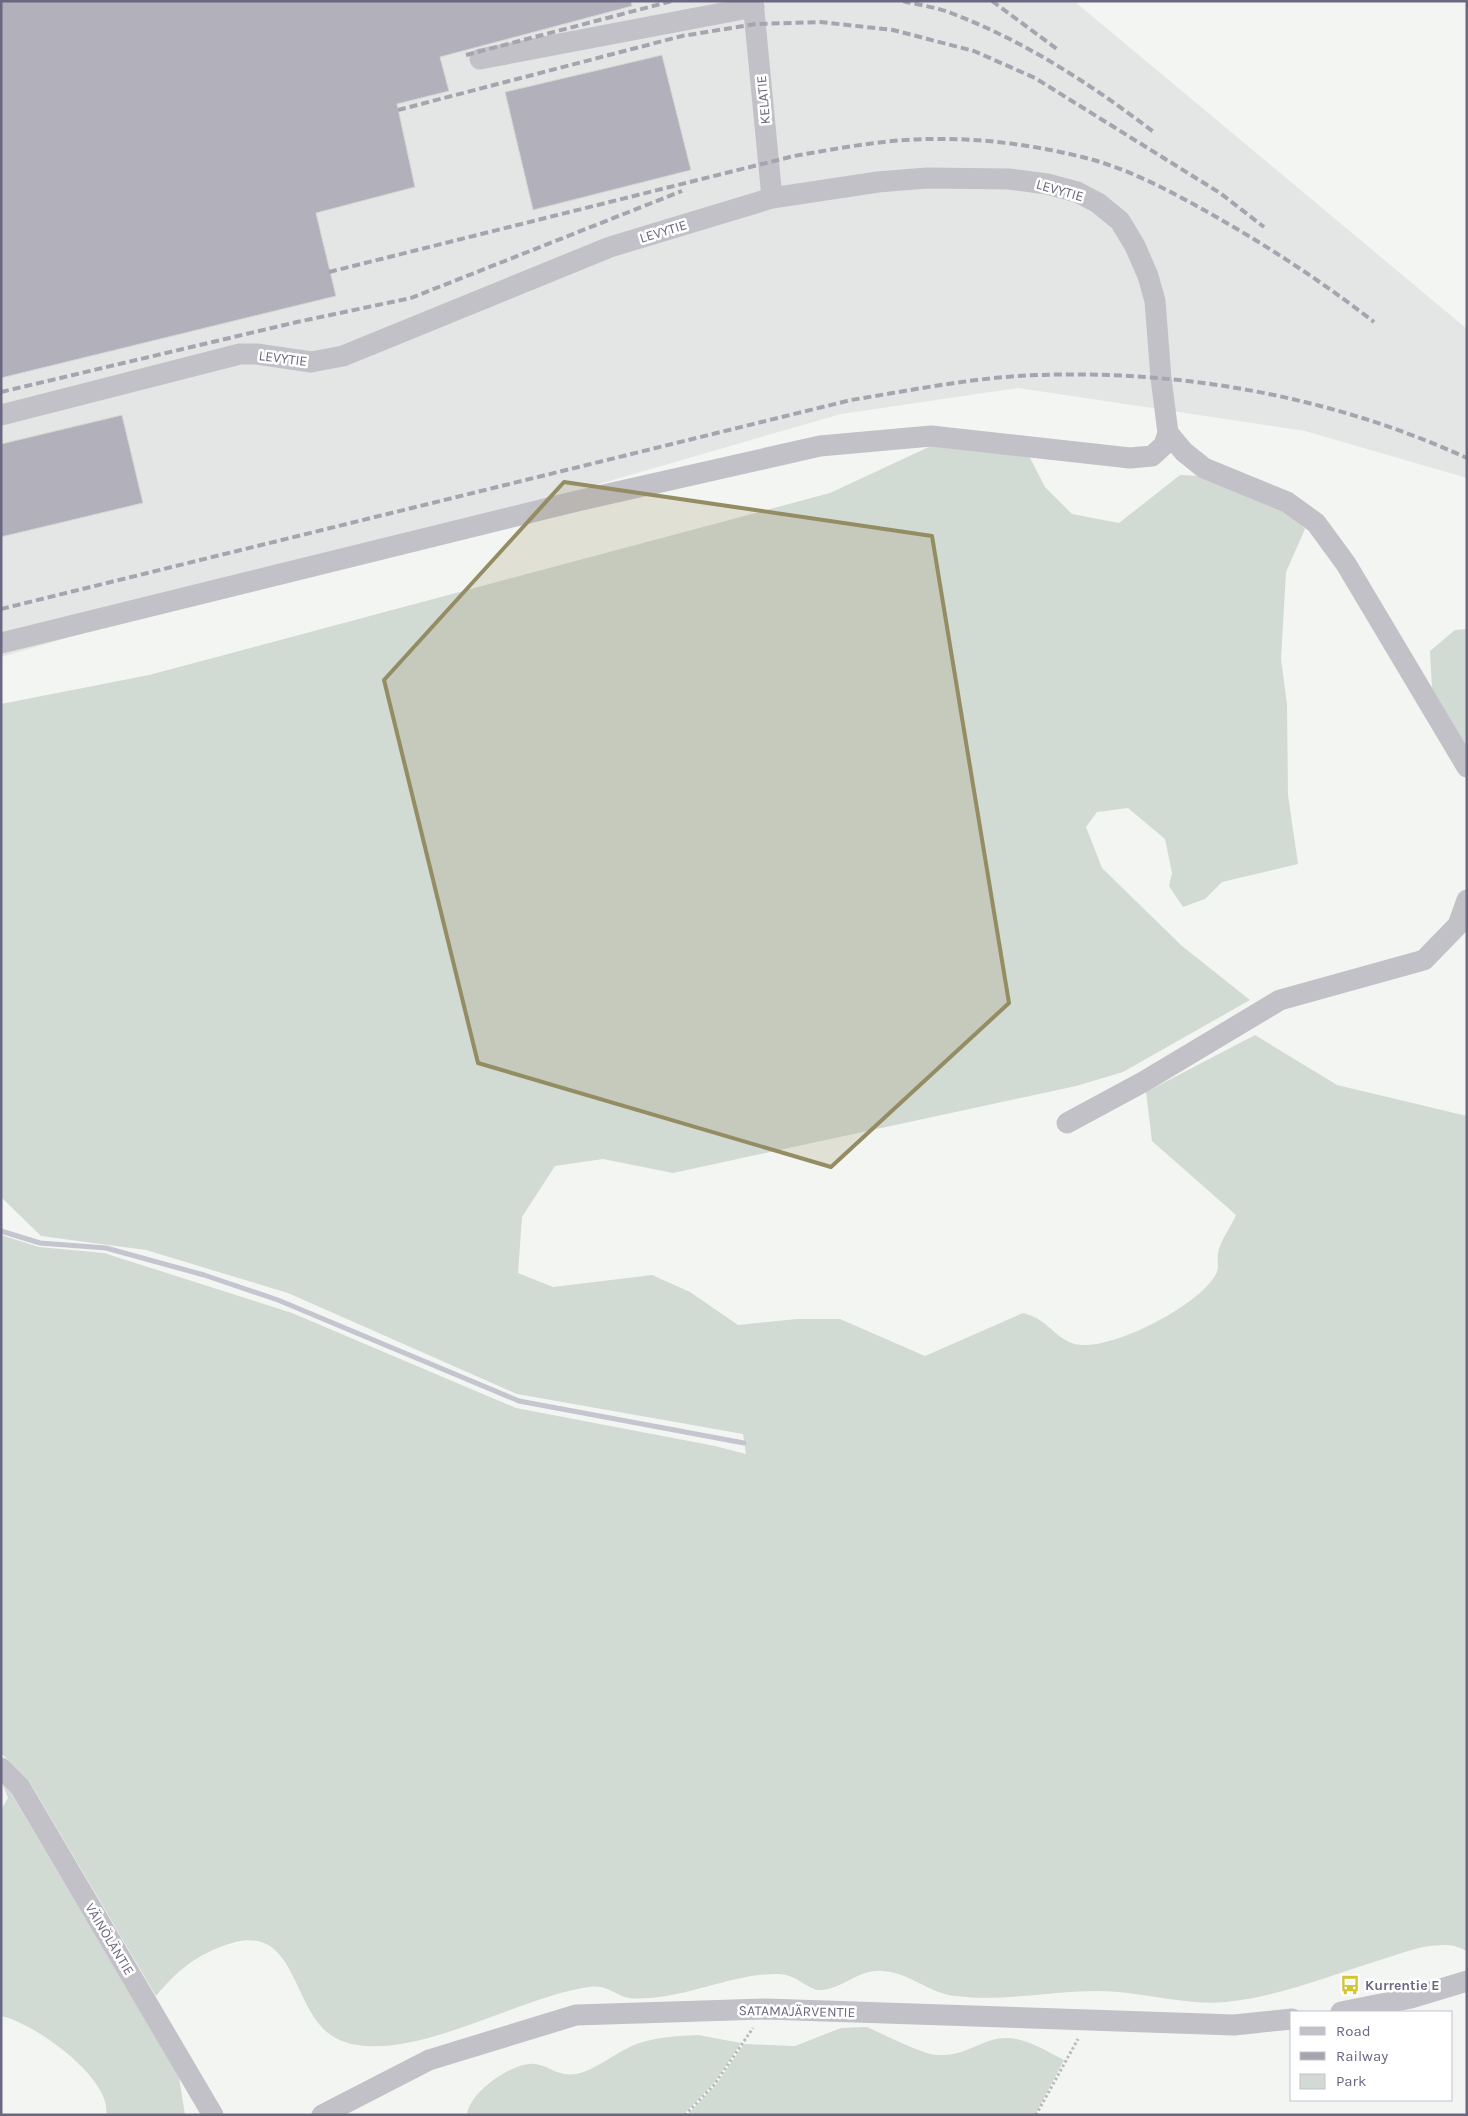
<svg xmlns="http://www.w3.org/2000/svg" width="1468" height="2116" font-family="Karla,sans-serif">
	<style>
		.built { fill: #e4e6e5 }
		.green { fill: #d2dad4 }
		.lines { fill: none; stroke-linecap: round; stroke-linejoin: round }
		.stream { stroke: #c4c5cf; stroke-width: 5 }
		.building { fill: #b2b1bb; stroke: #d5d7d5 }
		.path { stroke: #bab9be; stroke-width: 3; stroke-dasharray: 2.5 2.5; stroke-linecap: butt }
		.minor { stroke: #c2c1c8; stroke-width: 21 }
		.rail { stroke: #a6a4ae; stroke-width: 4; stroke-dasharray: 8 4; stroke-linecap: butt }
		.marked { fill: #948c62; fill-opacity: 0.2; stroke: #948c62; stroke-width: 4; stroke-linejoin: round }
		.labels { text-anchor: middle; stroke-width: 5; stroke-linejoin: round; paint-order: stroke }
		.street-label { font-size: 14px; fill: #6a6781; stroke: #fff }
		.poi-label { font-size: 14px; font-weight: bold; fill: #6a6781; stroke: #fff; text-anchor: start }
	</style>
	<rect width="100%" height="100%" fill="#f3f5f2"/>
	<path class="built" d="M1,1H1074L1467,329V478L1305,431L1018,388L841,414L1,657Z"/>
	<path class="green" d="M933,445L1028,454L1045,487L1072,514L1119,523L1180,475L1205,476L1282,507L1305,529L1286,572L1281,659L1287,704L1288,795L1298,864L1222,882L1205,899L1183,907L1169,886L1172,873L1165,839L1128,808L1097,812L1086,827L1102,868L1182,946L1250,1000L1123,1072L1076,1086L673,1173L603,1159L555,1166L522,1217L518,1273L553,1287L652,1275L690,1292L738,1325L797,1319H840L925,1356L1023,1313C1029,1315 1036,1317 1041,1321C1053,1329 1060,1340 1075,1344C1109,1353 1203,1304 1217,1272C1219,1267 1217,1259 1218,1253C1220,1241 1231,1227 1236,1215L1152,1141L1146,1092L1255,1035L1337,1085L1467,1116V1951C1460,1948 1454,1945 1447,1945C1422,1944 1400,1954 1377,1961C1328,1976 1278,1997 1226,2002C1184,2006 1140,1991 1098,1991C1050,1991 1004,2002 956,1996C930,1994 909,1972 882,1971C859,1969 842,1989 822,1990C807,1991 797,1973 776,1974C733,1974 693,1995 650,1998C642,1998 630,2000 622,1996C610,1991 604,1985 589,1987C519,1996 408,2066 342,2041C287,2020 303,1915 223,1946C193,1957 176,1972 156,1996L29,1781L1,1753V1235L39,1247L104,1253L292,1313L516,1408L715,1446L746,1454L743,1434L517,1394L288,1293L146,1250L41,1236L1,1197V704L149,675L830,493Z
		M1467,629V747L1432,688L1430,651L1455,630Z
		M3,1785L11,1793L179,2077L185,2115H106C113,2079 33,2022 1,2016V1810L8,1798Z
		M867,2027C883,2034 923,2055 938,2055C960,2056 969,2048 989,2041C1016,2031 1041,2048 1064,2060L1035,2115H687L716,2085L744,2044L795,2046L841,2028Z
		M698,2035L741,2043L714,2083L683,2115H467C469,2093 508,2066 529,2064C546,2062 554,2077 576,2074C594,2071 617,2052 634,2045C655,2037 676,2036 698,2035Z"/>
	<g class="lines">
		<path class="stream" d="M1,1231L40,1243L106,1248L204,1275L278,1300L519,1401L744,1443"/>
	</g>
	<path class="building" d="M1,1H631L632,6L440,57L449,91L397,104L415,187L316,213L336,296L1,378Z
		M662,55L691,170L533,210L505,92Z
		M122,415L143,503L1,537V444Z"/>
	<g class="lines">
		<path class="path" d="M685,2115L714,2085L753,2028
			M1036,2115L1078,2039"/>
		<path class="minor" d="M753,1L772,198
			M480,59L754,7
			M1,415L240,354H257L311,362L343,356L610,247L772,198L878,182L927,178L1009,179L1047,184L1077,192L1098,203L1120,221L1135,246L1148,276L1155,301L1161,378L1168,433L1164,445L1152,456L1130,458L931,436L820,446L577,501L1,643
			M1168,433L1184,452L1204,468L1287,502L1316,523L1346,564L1467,767
			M1067,1123L1143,1082L1280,1000L1424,960L1458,925L1467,900
			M1,1768L20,1787L213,2115
			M1341,2012L1411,1998L1467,1981
			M322,2115L429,2060L576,2015L766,2009L1234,2025L1292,2019"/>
		<path class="rail" d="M903,1C918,5 936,7 951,13C1025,41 1092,85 1155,133
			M992,1L1057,49
			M466,55L672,1
			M398,110L682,36L756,24L820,22L893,30L974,51L1035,78L1220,193L1264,227
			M329,272L794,156C840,148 887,139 933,139C985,138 1040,146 1090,159C1130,170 1168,190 1204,210C1263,243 1320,280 1374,322
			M1,392L297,322L411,298L682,191
			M1,609L851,400C913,390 975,377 1039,375C1185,370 1333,397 1467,458"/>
	</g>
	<path class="marked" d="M564,482L932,536L1009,1003L831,1167L478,1063L384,680Z"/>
	<defs>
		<symbol id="bus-bare" viewBox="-9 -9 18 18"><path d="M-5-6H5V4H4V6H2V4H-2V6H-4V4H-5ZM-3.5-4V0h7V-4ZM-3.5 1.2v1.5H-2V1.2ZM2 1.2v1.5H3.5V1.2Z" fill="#d4c433" stroke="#fff" stroke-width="2.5" paint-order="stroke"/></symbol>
	</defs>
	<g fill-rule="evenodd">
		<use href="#bus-bare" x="1336" y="1971" width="28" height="28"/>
	</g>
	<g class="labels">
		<g class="street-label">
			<text transform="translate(763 100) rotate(-95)" y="5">KELATIE</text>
			<text transform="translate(1060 190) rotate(16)" y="5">LEVYTIE</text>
			<text transform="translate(663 231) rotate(-17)" y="5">LEVYTIE</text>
			<text transform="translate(283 358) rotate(7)" y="5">LEVYTIE</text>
			<text transform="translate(110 1939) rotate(59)" y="5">VÄINÖLÄNTIE</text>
			<text transform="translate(797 2011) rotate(1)" y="5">SATAMAJÄRVENTIE</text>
		</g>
		<g class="poi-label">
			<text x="1365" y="1990">Kurrentie E</text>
		</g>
	</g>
	<rect width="1468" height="2116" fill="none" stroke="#6a6781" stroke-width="5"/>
	<rect x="1290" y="2011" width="162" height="90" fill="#ffffff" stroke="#c3c2cd"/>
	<rect x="1300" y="2027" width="25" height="8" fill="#c2c1c8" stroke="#c3c2cd"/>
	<text x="1336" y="2036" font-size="15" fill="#6a6781">Road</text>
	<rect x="1300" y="2052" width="25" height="8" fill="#a6a4ae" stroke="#c3c2cd"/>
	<text x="1336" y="2061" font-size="15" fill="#6a6781">Railway</text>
	<rect x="1300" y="2074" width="25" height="15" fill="#d2dad4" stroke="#c3c2cd"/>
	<text x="1336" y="2086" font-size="15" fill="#6a6781">Park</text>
</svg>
